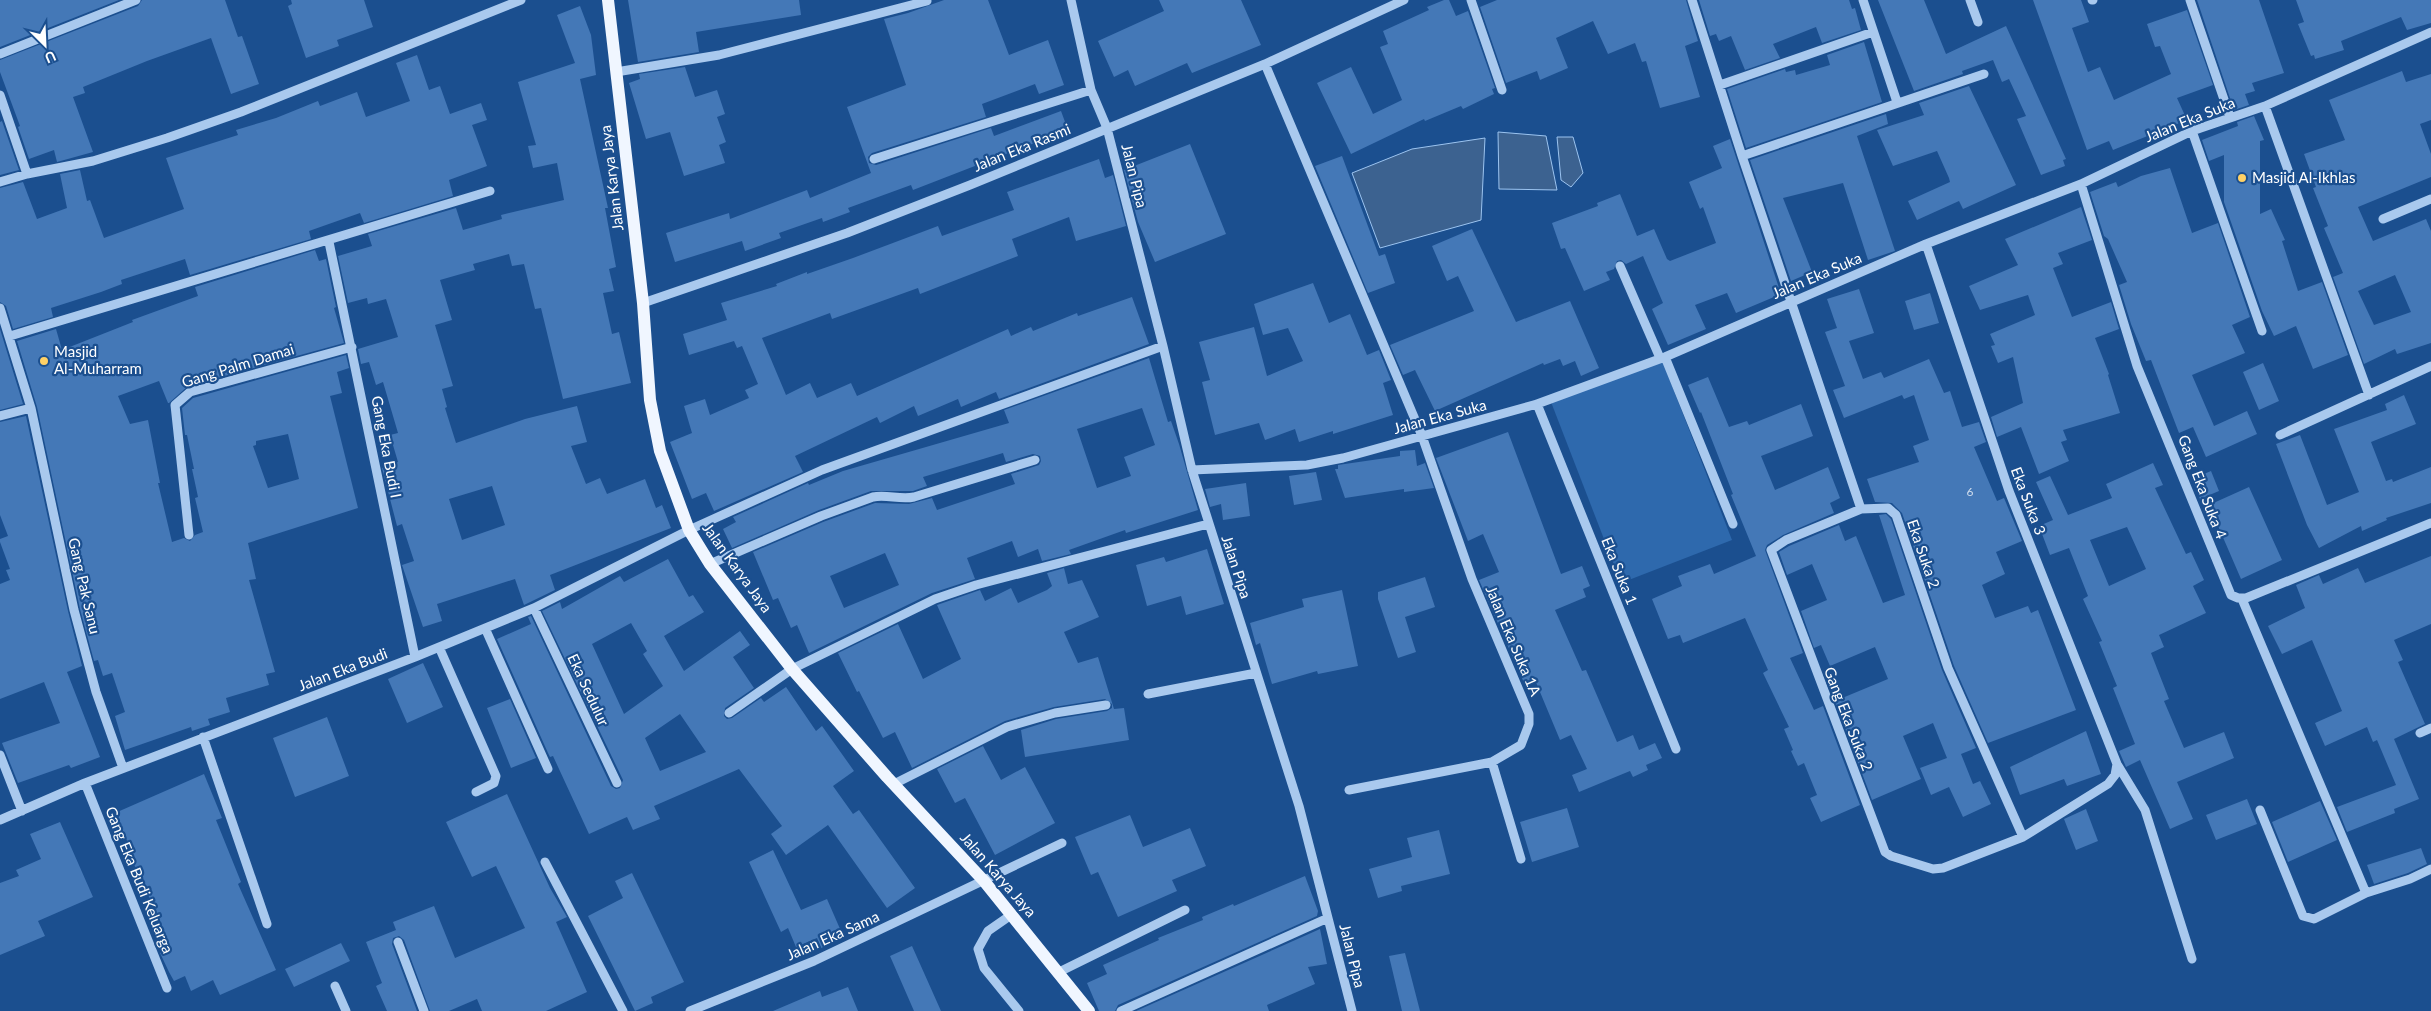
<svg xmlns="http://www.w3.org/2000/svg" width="2431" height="1011" font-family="Lato,sans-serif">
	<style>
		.green { fill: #2e69ad }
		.water { fill: #3c6290; stroke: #9cc4f0 }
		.building { fill: #4478b7; fill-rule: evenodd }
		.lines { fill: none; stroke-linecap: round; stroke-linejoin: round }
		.minor { stroke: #a9c9ee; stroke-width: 9 }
		.major { stroke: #f0f6ff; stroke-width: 12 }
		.poi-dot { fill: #ffd166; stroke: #1b4f8f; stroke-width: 2 }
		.labels { text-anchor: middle; stroke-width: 4.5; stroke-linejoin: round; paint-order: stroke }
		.number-label { font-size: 12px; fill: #d0dded }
		.street-label { font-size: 15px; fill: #fff; stroke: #1b4f8f }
		.poi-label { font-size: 15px; fill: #fff; stroke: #1b4f8f; text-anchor: start }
	</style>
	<rect width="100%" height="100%" fill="#1b4f8f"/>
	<path class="green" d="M1662,360L1732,540L1621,583L1551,402Z"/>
	<path class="water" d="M1498,132L1546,136L1557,190L1499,189Z
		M1557,137H1573L1583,173L1571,187L1561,180Z
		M1485,138L1481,220L1380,248L1352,173L1412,149Z"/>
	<path class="building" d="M0,0H119L0,47Z
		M142,0H225L238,37L242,36L259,84L231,94L211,38L147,61L83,87L85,93L73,97L93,152L57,162L54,150L29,159L18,127L20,126L0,72V60L138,6Z
		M291,0H364L373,27L337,40L339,46L306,58L288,6L292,4Z
		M628,0H799L801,15L696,32L699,52L638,62Z
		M944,0H988L1009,55L1048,40L1064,85L1039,94L1035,84L982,104L986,117L872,153L868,157L869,163L876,165L991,128L994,136L1061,111L1068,130L913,190L911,185L848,208L850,212L823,222L822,218L779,233L781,238L745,251L742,241L675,262L666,233L729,213L730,219L807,190L810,198L871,173L847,107L906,85L884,19L908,13Z
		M1159,0H1241L1261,45L1192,73L1187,63L1135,86L1128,70L1114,77L1098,41L1164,11Z
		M1444,0H1449L1456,16L1468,11L1495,88L1492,89L1494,94L1463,109L1461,106L1425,121L1424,119L1351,154L1317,83L1351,67L1373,114L1402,100L1380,47L1388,44L1383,31L1429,10L1427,7Z
		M1497,0H1686L1698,41L1685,46L1700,97L1660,108L1646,61L1642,62L1635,43L1608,54L1593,21L1556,38L1568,68L1540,80L1537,71L1506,83L1480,7Z
		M1699,0H1849L1852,9L1855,8L1861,30L1822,43L1816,27L1773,44L1780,58L1745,70L1731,36L1719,41L1716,34L1710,36Z
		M1878,0H1924L1946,54L2006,26L2066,159L2063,160L2065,166L2041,175L2017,119L2026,116L2009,79L2002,82L1993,60L1962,71L1963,74L1914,91Z
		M2033,0H2081L2089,22L2072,28L2088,72L2100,67L2114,100L2171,74L2160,46L2155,47L2147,24L2187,10L2213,85L2177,98L2187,120L2113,150L2109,141L2087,150Z
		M2197,0H2259L2284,73L2252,83L2255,91L2245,94L2249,105L2234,110Z
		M2296,0H2431V23L2407,30L2401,17L2341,41L2344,50L2315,59L2314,55L2311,56L2298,24L2304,22Z
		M580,6L591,35L596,75L580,79L608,208H605L616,267L609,269L614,291L603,293L612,334L619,332L631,383L563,399L541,308L535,309L524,264L512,266L509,254L473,264L475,270L440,280L452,320L435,325L453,386L442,389L447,407L445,408L456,443L525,419L577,406L587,442L571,446L586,484L600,478L607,494L645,479L656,508L662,505L671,528L550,575L555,590L524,605L515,579L437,604L442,621L423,627L402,565L414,561L402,524L397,526L382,468L398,462L390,435L398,433L383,382L376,385L369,362L361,364L358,349L398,337L386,299L368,304L367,298L348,303L338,256L372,246L368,234L456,208L463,230L502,219L501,215L564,200L557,163L533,168L528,146L536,145L518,82L575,63L557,15ZM492,486L505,525L462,540L449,499Z
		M1864,42L1882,102L1746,148L1727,89L1785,69L1786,72L1795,70L1796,75L1830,65L1827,55Z
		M417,55L429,90L440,86L450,114L481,103L487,120L472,125L487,166L449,180L453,196L364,223L360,213L309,231L311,239L190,275L185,259L121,280L122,284L101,292L51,308L53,317L13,329L6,306L0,302V188L23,182L37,219L67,208L60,174L80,170L87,201L90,200L104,238L184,209L166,158L238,135L236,130L276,118L318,101L320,106L357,92L366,117L410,101L396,63Z
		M685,67L695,97L717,90L725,114L717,117L726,142L719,145L725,163L684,176L670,132L646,139L629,83L640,79L639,74Z
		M2402,71L2406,82L2431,74V120L2420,124L2431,154V177L2358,207L2373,241L2426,219L2431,231V343L2397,354L2395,349L2364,364L2333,277L2343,273L2324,228L2328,226L2313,188L2316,187L2304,154L2345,140L2329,100ZM2395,275L2411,312L2374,325L2358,291Z
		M1969,86L2016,185L1963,209L1959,201L1917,220L1908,201L1950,182L1949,178L1937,151L1893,166L1877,130L1924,115L1919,103Z
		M1886,114L1888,124L1857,136L1895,251L1868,260L1843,183L1783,198L1812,272L1791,281L1750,160Z
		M2254,116L2264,140L2260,141V214L2271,209L2285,240L2282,241L2298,291L2322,282L2348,355L2313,369L2296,326L2274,336L2262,311L2224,202V155L2209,161L2202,140L2238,126L2237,122Z
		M2,121L19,170L0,175V122Z
		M1730,139L1781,294L1736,313L1727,293L1695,305L1706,329L1668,345L1652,309L1663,303L1643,256L1626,264L1621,260L1617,261L1614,269L1606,272L1610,280L1584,291L1565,248L1561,249L1552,223L1598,206L1597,203L1620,194L1637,236L1654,229L1667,259L1670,261L1716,243L1703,207L1700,209L1689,182L1722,168L1713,146Z
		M1190,144L1226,234L1155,262L1138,222L1124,170Z
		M1342,156L1379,256L1385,254L1395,283L1368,293L1315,166Z
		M1099,159L1105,178L1113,175L1126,226L1076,241L1069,217L1012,239L1018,256L920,294L918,288L832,319L830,313L762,338L786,395L810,383L817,398L851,383L857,396L1008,329L1011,336L1031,327L1033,331L1077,313L1078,316L1132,297L1149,344L999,399L996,392L961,407L958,399L918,416L914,406L880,423L877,417L795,456L803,472L714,511L706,493L692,499L670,442L692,433L684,406L705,399L710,415L749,398L745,390L758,384L742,346L737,348L734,341L689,355L683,334L727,320L721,303L777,286L776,284L807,272V274L853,258L938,226L942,236L1014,210L1007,192Z
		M2170,168L2192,233L2218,223L2250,317L2232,325L2245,353L2192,375L2214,426L2247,411L2257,434L2206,457L2193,427L2179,433L2151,360L2146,361L2131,324L2119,285L2127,282L2108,239L2104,236L2090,192L2116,182L2118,187L2141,176Z
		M2081,207L2092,240L2058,253L2063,264L2053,268L2072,317L2111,302L2119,329L2095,338L2109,374L2108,375L2120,413L2063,430L2067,440L2061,442L2069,461L2039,474L2021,427L1997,437L1991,417L2023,403L2013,357L1998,363L1991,346L1995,345L1990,334L2035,315L2028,295L1980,310L1969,286L2018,265L2005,239Z
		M1472,229L1516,322L1570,301L1599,368L1581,376L1575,361L1563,366L1560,359L1544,365L1543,363L1435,411L1415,370L1403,375L1390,345L1474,311L1458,276L1447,281L1432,246Z
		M315,250L319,261L326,259L336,307L334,308L344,343L188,386L169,403H168L159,381L118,396L130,424L148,420L160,483H158L172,542L184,538L190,541L195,535L203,532L195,498L198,497L192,469H194L187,435H185L182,408L193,398L346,355L349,368L337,372L342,393L330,396L358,508L248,543L256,579L249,580L275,672L266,674L269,685L226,698L230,712L208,719L210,725L192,731L191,727L125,750L115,716L125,712L112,673L103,676L98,660L94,661L80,609L37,407L17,341L56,329L62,350L133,322L132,320L198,296L195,287ZM288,434L299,479L268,488L253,446L256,445V441Z
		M1313,283L1329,323L1350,314L1367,355L1379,350L1391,380L1383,383L1393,415L1333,434V431L1299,442L1295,429L1265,440L1259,423L1215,435L1202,382L1210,380L1199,342L1254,327L1267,376L1303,361L1288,328L1263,335L1254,304Z
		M1859,289L1874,333L1849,341L1863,379L1881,372L1884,378L1929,359L1944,393L1950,391L1962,427L1979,422L1986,442L1974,447L1997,501L2004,498L2022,541L1996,552L2005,574L1982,585L1995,618L2028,606L2031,613L2038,610L2076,710L1988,743L1954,666L1902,513L1892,503L1875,502L1867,479L1919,462L1913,446L1929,440L1914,395L1904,399L1902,395L1844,418L1833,390L1845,386L1825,332L1837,328L1827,299Z
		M1930,293L1939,323L1914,330L1905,301Z
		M0,329L23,404L0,410Z
		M1149,358L1168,422L1171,421L1179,444L1198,510L1126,533L1125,530L1069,550L1071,554L1042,561L1038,549L1018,557L1012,541L967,558L975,579L932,593L809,653L797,625L791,628L778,598L773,600L753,552L823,522L875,503L909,504L932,498L937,510L1015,484L1011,474L1039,465L1041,461L1040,456L1033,454L1006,462L1003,453L923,477L927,486L913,491H871L819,510L732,548L723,529L736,522L733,517L808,483L809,485L843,471L1009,423L1004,410ZM1142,408L1155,445L1124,457L1131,476L1097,488L1077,429ZM885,553L899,585L844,608L830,576Z
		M2263,363L2279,401L2259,410L2243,372Z
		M1708,377L1729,427L1747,421L1749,425L1801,404L1813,436L1761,456L1775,490L1828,467L1840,498L1830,503L1834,513L1783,535L1767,545L1765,550L1803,653L1790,658L1814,710L1823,706L1860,805L1821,822L1810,798L1817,795L1804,763L1798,766L1791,751L1793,750L1784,729L1789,727L1763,673L1768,670L1745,618L1683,643L1680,635L1668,639L1652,599L1682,586L1678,576L1710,564L1714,574L1756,556L1731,495L1733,494L1701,412L1700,413L1688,385Z
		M2404,395L2416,424L2371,442L2386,481L2392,479L2393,482L2431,467V503L2386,518L2387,520L2362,531L2361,526L2319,548L2307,525L2276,444L2300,435L2327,505L2359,492L2334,429L2387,410L2385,404Z
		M26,416L68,611L82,666L67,672L100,757L71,768L69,765L18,783L2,743L60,723L44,682L0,699V584L10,580L6,570L10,569L0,542V539L8,536L0,515V422Z
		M1508,432L1561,574L1582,566L1590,586L1583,589L1586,597L1555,610L1582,671L1586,670L1617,742L1633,735L1639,750L1655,743L1662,758L1646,765L1648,770L1633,777L1630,771L1579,792L1572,775L1587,769L1571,735L1560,740L1535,680L1525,685L1479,580L1499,572L1483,534L1468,541L1436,458Z
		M1415,450L1417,466L1425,463L1434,488L1404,492V489L1345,498L1335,469H1338V465L1400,456V451Z
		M2153,463L2163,485L2155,488L2186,554L2191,552L2204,580L2193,586L2206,613L2159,635L2164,647L2151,653L2169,699L2164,701L2184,748L2224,732L2234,758L2177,782L2193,819L2170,829L2140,760L2126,767L2119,751L2135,744L2113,688L2117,686L2099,642L2102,641L2083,599L2088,596L2069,548L2050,555L2039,526L2053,520L2036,482L2050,476L2068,515L2112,498L2106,484ZM2127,527L2146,569L2109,586L2090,540Z
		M2211,471L2219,491L2200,499L2192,479Z
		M1316,472L1322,500L1294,505L1289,476Z
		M1246,483L1250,516L1223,520L1221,504L1210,507L1205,489Z
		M2249,487L2282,560L2241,579L2209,505Z
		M1886,514L1891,519L1942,670L1976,748L1961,754L1973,784L1980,781L1991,804L1963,817L1949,787L1931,795L1920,768L1947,758L1933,723L1903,736L1921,779L1872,800L1835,701L1888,679L1875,647L1830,666L1821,645L1814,648L1801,611L1827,600L1812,564L1787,575L1779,552L1789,546L1839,525L1845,541L1856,536L1883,603L1905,595L1879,515Z
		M1207,549L1224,604L1186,615L1181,596L1147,606L1136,565L1164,557L1166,562Z
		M2431,556V624L2394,640L2403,660L2398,662L2425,724L2394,739L2419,799L2394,809L2395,813L2347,832L2337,807L2396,785L2377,740L2373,742L2367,727L2325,746L2315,723L2342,711L2312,640L2282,654L2268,626L2305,608L2296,585L2319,575L2323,584L2358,568L2365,583Z
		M668,559L689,597L693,595L704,612L664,636L684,671L740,631L750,645L733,657L754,688L725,708L724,716L727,719L732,718L761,698L764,702L786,687L816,731L822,726L854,771L833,786L853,814L859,810L915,888L887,908L828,825L786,855L771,834L782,826L739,769L654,806L660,819L633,830L627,817L589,834L553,756L550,757L548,753L497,639L531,624L528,617L531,616L611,786L616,789L620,788L623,780L542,611L560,602L562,609L620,576L624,582ZM631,623L647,651L643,654L663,686L624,714L592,644ZM680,714L706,752L660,771L645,738Z
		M1064,568L1068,584L1082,580L1099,617L1064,632L1078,663L1098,657L1114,709L1124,708L1129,740L1025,757L1021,730L1056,719L1107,711L1112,708V704L1105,699L1054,707L1005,721L912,768L895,732L883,738L859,691L857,692L838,653L898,624L923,679L961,659L937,605L980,590L985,601L1011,588L1018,603L1047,590L1052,586L1047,573Z
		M1425,577L1435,607L1405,617L1416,652L1398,658L1378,599V592Z
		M1342,590L1358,666L1318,674L1317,671L1272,684L1260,643L1256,645L1250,623L1304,607L1302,599Z
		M423,663L443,707L407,723L388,679Z
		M510,699L536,758L511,768L487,708Z
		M327,717L349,776L295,797L273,738Z
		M2086,731L2101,774L2067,786L2064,779L2020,795L2010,767Z
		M983,746L1001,780L1025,767L1055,823L995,855L965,798L955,803L937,769Z
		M204,774L222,818L216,820L241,882L238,884L276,970L220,995L213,980L191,991L185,976L174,981L169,972L160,953L163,951L147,913L155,910L132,860L135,859L115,813Z
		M507,794L550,888L567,917L556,922L587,992L546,1011H482L477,999L449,1011H430L404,940L399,936L393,938L392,944L417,1011H387L376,986L382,983L366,942L396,930L393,922L434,906L455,958L525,928L496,866L472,877L446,822Z
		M2247,799L2257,824L2216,840L2206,815Z
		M2320,801L2337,840L2288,862L2272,822Z
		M1567,808L1579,847L1532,862L1520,822Z
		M2086,809L2098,841L2076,850L2064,819Z
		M1130,815L1143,847L1190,828L1206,866L1172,880L1177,891L1118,917L1098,872L1091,875L1075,837Z
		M60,822L93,897L38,921L45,936L0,955V883L19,876L16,870L41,859L30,834Z
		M1439,830L1450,874L1401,886L1402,891L1378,898L1369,869L1412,857L1407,838Z
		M2421,848L2427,864L2408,873L2374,884L2367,865Z
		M773,850L801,910L827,899L844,938L821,948L817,938L796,947L788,928L781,932L749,862Z
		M632,873L684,982L651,997L653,1003L635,1011L588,916L623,898L615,881Z
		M1305,876L1318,911L1317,916L1118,1005L1115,1011H1099L1087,983L1107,974L1103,965L1159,940L1158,938L1203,920L1202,917L1233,904L1234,906Z
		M1320,929L1327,964L1308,967L1315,984L1267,1005L1269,1011H1136Z
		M341,943L350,961L294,987L285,969Z
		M912,946L941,1011H914L890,956Z
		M1405,953L1420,1011H1402L1389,956Z
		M848,987L858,1011H773L820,991L822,997Z"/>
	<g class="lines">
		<path class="minor" d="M1071,0L1091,90L1107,128L1163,346L1192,470L1299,806L1352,1011
			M1471,0L1502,90
			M1692,0L1742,156L1861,509L1888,508L1896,515L1948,668L2023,837
			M1863,0L1897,102
			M1970,0L1978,22
			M2092,0H2093
			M2190,0L2230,117
			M0,54L136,0
			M1265,64L1422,436L1472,579L1529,714V724L1521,745L1492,762L1349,790
			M616,72L719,55L927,1
			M1720,85L1873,32
			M0,95L27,174
			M2265,106L2369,395
			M2192,131L2262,331
			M1742,156L1984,74
			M874,159L1091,90
			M0,182L27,174L93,161L167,138L241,112L521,0
			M2081,184L2137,366L2231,595L2238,598H2246L2431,523
			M2383,219L2431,199
			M329,242L415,657
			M1926,244L2009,491L2117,764L2145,810L2192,959
			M1620,266L1660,358
			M643,303L847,233L970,185L1265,64L1404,0
			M0,308L31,408L74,610L96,692L123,768
			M10,336L490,191
			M1665,357L1733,524
			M1537,404L1676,749
			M0,416L31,408
			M2280,435L2431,366
			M1192,470L1307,465L1343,458L1537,404L1665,357L1926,244L2081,184L2192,131L2265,106L2431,32
			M1861,509L1786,540L1771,550L1885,852L1891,856L1933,869L1943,868L2023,837L2108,784L2115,775L2117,764
			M189,535L175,405L190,392L352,347
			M710,564L821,516L873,497C886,494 900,500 914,497L1035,460
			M2242,599L2366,893L2314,919L2303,916L2260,810
			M534,608L617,783
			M485,628L548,769
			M439,647L496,776L494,783L476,792
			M1148,694L1256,673
			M729,713L792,669L935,599L976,585L1208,524
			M2420,733L2431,728
			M203,737L267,924
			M0,755L22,811
			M1492,762L1521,859
			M85,783L167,988
			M894,784L1007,727L1055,713L1106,705
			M0,820L85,783L415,657L534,608L689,530L822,470L1163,346
			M545,862L623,1011
			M2366,893L2410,879L2431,869
			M1011,915L988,931L978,949L984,968L1019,1011
			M398,942L424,1011
			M1057,973L1185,910
			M335,986L346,1011
			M690,1011L814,961L1062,843
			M1121,1011L1328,918"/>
		<path class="major" d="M608,0L643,303L650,400L660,451L689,530L710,564L792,669L887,777L984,881L1089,1011"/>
	</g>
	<g class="poi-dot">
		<circle cx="2242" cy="178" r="5"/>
		<circle cx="44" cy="361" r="5"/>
	</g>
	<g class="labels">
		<g class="number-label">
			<text x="1970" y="496">6</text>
		</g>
		<g class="street-label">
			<text transform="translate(2190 120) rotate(-22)" y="5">Jalan Eka Suka</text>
			<text transform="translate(1022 148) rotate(-22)" y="5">Jalan Eka Rasmi</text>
			<text transform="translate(1134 176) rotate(76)" y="5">Jalan Pipa</text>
			<text transform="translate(612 178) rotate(-97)" y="5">Jalan Karya Jaya</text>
			<text transform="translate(1817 276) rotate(-23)" y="5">Jalan Eka Suka</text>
			<text transform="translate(238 366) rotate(-17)" y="5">Gang Palm Damai</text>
			<text transform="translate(1440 417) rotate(-15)" y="5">Jalan Eka Suka</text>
			<text transform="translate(386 447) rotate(79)" y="5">Gang Eka Budi I</text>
			<text transform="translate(2202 487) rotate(69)" y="5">Gang Eka Suka 4</text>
			<text transform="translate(2028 501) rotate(69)" y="5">Eka Suka 3</text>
			<text transform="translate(1923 554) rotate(71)" y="5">Eka Suka 2</text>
			<text transform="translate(1236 567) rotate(72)" y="5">Jalan Pipa</text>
			<text transform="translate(737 568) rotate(54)" y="5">Jalan Karya Jaya</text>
			<text transform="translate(1619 571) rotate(68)" y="5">Eka Suka 1</text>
			<text transform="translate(84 586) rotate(77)" y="5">Gang Pak Sanu</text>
			<text transform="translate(1513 641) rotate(67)" y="5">Jalan Eka Suka 1A</text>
			<text transform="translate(343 670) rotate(-21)" y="5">Jalan Eka Budi</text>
			<text transform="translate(588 690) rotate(65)" y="5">Eka Sedulur</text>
			<text transform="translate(1848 719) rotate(69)" y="5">Gang Eka Suka 2</text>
			<text transform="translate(998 875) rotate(49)" y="5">Jalan Karya Jaya</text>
			<text transform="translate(139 880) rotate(68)" y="5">Gang Eka Budi Keluarga</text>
			<text transform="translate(833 936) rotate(-24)" y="5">Jalan Eka Sama</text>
			<text transform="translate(1352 956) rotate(76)" y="5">Jalan Pipa</text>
		</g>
		<g class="poi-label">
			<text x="2252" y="183">Masjid Al-Ikhlas</text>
			<text x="54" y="357">Masjid<tspan x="54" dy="17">Al-Muharram</tspan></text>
		</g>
	</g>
	<g transform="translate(45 45) rotate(156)" stroke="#1b4f8f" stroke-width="4" paint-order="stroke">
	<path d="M0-4L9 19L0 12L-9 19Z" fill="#ffffff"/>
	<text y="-8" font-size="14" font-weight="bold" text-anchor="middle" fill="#ffffff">U</text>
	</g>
</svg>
